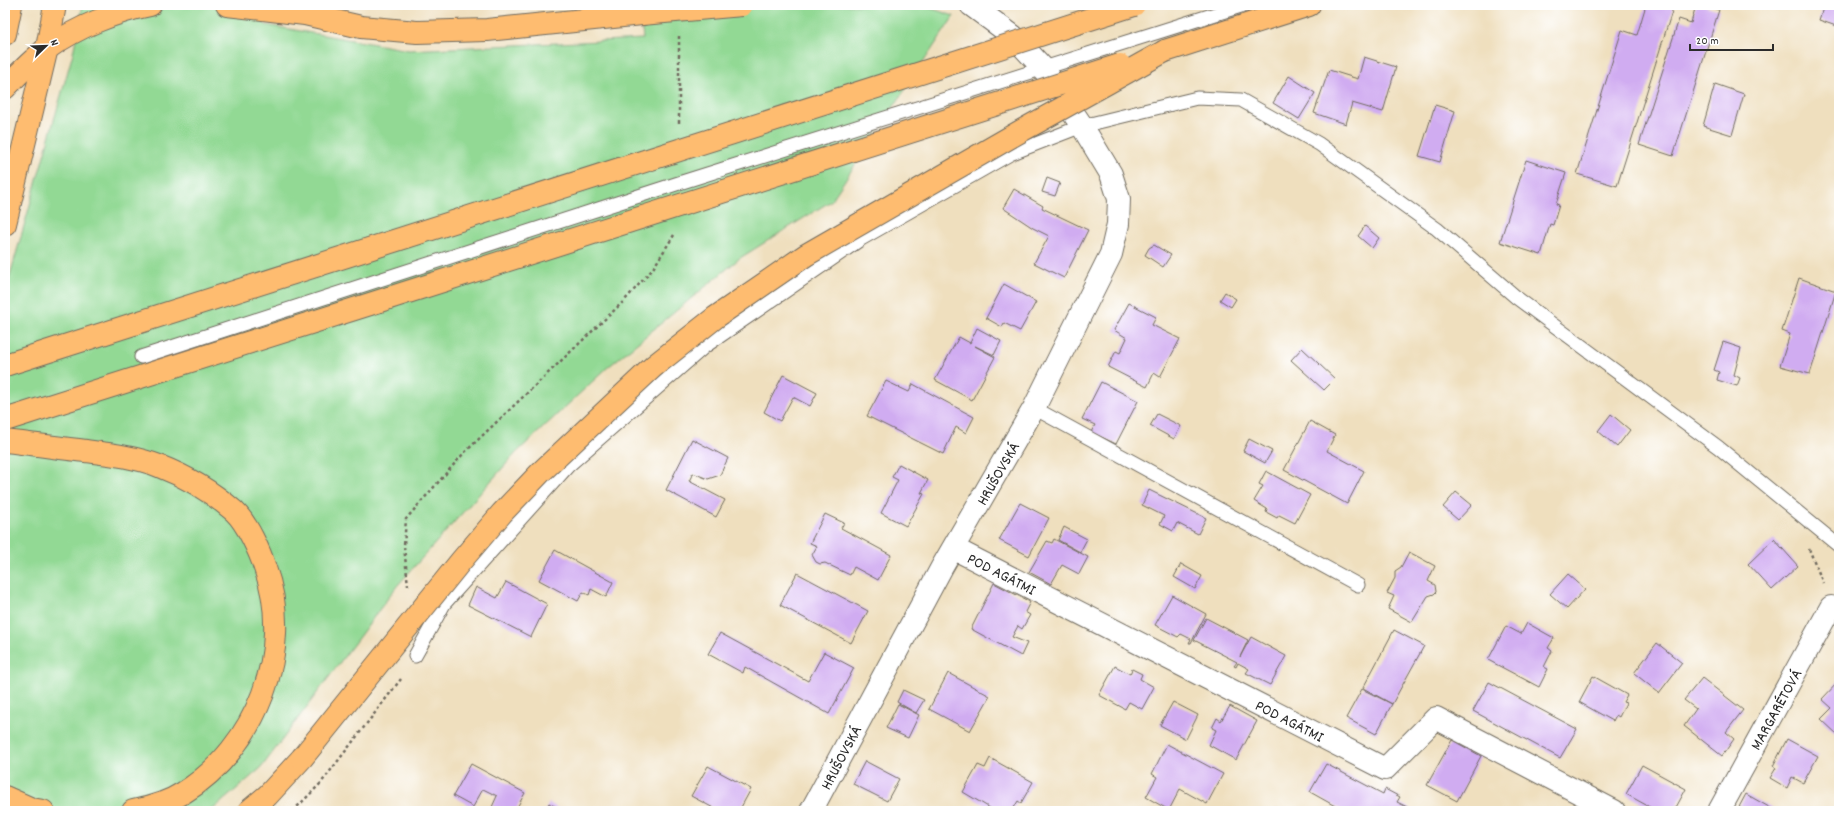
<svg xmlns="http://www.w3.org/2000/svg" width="1844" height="816" font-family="Dekko,sans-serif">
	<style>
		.green { fill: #92d994; stroke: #5e8260 }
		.building { fill: #d0acf1 }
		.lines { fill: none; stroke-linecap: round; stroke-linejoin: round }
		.lane-casing { stroke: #706a5e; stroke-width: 15 }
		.street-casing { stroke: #706a5e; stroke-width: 24 }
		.primary-casing { stroke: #706a5e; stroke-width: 24 }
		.highway-casing { stroke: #706a5e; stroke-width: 24 }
		.path { stroke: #706a5e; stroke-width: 2.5; stroke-dasharray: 3 3; stroke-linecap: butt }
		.lane { stroke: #fff; stroke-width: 13 }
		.street { stroke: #fff; stroke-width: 22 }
		.primary { stroke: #febc70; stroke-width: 22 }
		.highway { stroke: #febc70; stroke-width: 22 }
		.highway-bridge-casing { stroke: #706a5e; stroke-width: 24; stroke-linecap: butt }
		.highway-bridge { stroke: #febc70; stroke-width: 22 }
		.labels { text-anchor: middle; stroke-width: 3.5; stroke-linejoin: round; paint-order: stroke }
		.street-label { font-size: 16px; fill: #2b2b2b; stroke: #fff }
	</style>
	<rect width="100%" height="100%" fill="#fff"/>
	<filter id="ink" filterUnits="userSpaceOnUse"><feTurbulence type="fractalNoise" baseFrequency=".025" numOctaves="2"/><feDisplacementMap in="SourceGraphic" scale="8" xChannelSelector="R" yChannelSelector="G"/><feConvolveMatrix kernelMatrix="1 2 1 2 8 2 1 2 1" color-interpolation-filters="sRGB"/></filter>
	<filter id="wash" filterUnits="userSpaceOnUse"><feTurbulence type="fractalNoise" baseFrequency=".012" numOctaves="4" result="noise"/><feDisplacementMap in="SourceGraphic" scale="16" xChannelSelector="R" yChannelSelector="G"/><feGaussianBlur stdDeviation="0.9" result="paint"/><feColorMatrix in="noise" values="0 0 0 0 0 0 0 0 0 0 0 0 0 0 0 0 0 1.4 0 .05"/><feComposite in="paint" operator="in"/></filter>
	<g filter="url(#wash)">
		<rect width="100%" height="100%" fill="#efdfbe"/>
		<path class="green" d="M83,5H240L266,25L409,50L643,39L640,5H921L954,16L831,201L740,258L607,368L516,453L397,586L261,768L211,811H5V293L73,53Z"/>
		<g id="blocks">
			<path class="building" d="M1646,5H1674L1617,186L1577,174L1622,30L1637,35Z
				M1696,5H1703L1719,10L1673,156L1639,145L1679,19L1691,23Z
				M1824,5H1839V27L1819,20Z
				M1364,57L1396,67L1383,112L1352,103L1346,124L1314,113L1329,70L1358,79Z
				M1289,76L1315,93L1299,119L1273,103Z
				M1715,84L1744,94L1732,135L1703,126Z
				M1435,105L1455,111L1440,162L1419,156Z
				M1526,160L1566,173L1556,204L1559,205L1553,225L1550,224L1541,255L1500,242Z
				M1047,178L1060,183L1055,196L1042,192Z
				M1014,189L1043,206L1042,208L1088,230L1064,278L1034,263L1049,236L1033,228L1003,208Z
				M1365,226L1379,238L1372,248L1358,236Z
				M1154,245L1171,255L1163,267L1145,255L1149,248Z
				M1799,278L1836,291L1810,374L1780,366L1790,334L1782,331Z
				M1004,284L1036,302L1020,331L1004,323L1002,327L986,318Z
				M1225,292L1236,299L1231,307L1220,300Z
				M1129,303L1156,317L1152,325L1180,339L1160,377L1154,373L1147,387L1108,367L1116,351L1120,353L1127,338L1114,330Z
				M977,328L1001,341L994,355L975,346L995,357L972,400L935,380L959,337L970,343Z
				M1723,342L1741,348L1734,375L1740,378L1737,386L1717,380L1719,372L1714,370Z
				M1302,348L1335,379L1324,390L1291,360Z
				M783,375L817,393L810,406L793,397L780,421L764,412Z
				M886,381L909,392L913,384L974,417L966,433L956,427L943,454L867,416Z
				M1101,382L1138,401L1116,444L1091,432L1095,425L1082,419Z
				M1157,414L1181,426L1174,439L1150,426Z
				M1611,414L1630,430L1617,447L1598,431Z
				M1310,421L1335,435L1327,451L1364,471L1347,504L1284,470Z
				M692,439L728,458L720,475L708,479L693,473L689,481L725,500L716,517L666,490Z
				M1249,439L1272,451L1265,463L1243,451Z
				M899,464L928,480L921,493L924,494L906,526L881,513L898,480L892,477Z
				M1266,471L1310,495L1295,523L1279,515L1277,518L1266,512L1267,509L1254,501L1263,486L1259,484Z
				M1149,490L1206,518L1198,534L1177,523L1173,531L1160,524L1164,516L1142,505Z
				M1456,492L1472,505L1458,520L1443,507Z
				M1020,503L1049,518L1029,556L999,540Z
				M825,514L844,523L841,528L891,555L878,580L854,567L850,575L825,563L820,564L816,562L812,555L817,546L810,543Z
				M1064,527L1087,539L1080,552L1058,540Z
				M1054,539L1088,557L1079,574L1062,565L1051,584L1029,572L1047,541L1052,543Z
				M1774,539L1798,566L1772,590L1748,564Z
				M555,550L613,582L606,597L591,589L589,595L583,592L578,601L539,580Z
				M1409,552L1435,566L1428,581L1435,585L1436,592L1434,594L1428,596L1412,622L1388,609L1394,596L1387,593L1395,578V571L1401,567Z
				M1181,564L1202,576L1195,589L1174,577Z
				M797,573L868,611L851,643L780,605Z
				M1568,574L1585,589L1567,609L1550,594Z
				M506,582L547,604L531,637L468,605L476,587L497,598Z
				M994,583L1030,602L1025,612L1030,615L1022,629L1018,626L1012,637L1027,643L1021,656L971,629Z
				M1172,595L1206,614L1191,643H1189L1191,639L1181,634L1178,637L1155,625Z
				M1206,618L1248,640L1240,657L1251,637L1286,656L1270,685L1246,673L1249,669L1238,663L1236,667L1234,666L1237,662L1194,640Z
				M1527,623L1554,638L1548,648L1552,651L1544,667L1548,669L1539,687L1488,660L1506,626L1521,634Z
				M1394,630L1424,646L1392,704L1363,688Z
				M720,633L808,681L824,652L854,668L829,714L745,667L743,673L708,654Z
				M1657,643L1682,663L1659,693L1634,673Z
				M1115,666L1130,674L1132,669L1142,674L1140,679L1154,687L1142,709L1129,702L1125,709L1099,695Z
				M948,673L990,696L970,731L929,709Z
				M1593,676L1627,695L1623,702L1626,703L1619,717L1616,715L1613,721L1579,702Z
				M1702,678L1743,710L1726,732L1734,739L1722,756L1684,726L1696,709L1684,700Z
				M1839,681V736L1821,719L1832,708L1822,699Z
				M1489,682L1577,729L1560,758L1473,711Z
				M1362,689L1392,704L1376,734L1346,718Z
				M903,690L924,700L916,713L897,702Z
				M1173,702L1198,715L1186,739L1160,725Z
				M898,704L919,715L908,738L886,728Z
				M1230,706L1257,721L1236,760L1209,745L1216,730L1212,728L1217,718L1221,721Z
				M1787,739L1818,756L1803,783L1792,777L1787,788L1770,778L1776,768L1773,766Z
				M1452,740L1481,756L1457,801L1427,785Z
				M1167,744L1223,774L1207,804L1180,789L1169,810L1146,797L1157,777L1152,774Z
				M990,758L1033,782L1021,803L1018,801L1012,811H995L963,792L978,765L985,768Z
				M865,761L899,779L887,801L853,784Z
				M471,764L525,793L515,811H499L492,807L497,796L483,789L473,807L453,796Z
				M1326,764L1383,794L1385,789L1400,797L1397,802L1415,811H1344L1310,792Z
				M1642,765L1686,789L1674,811H1657L1626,794Z
				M708,766L751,789L739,811H719L691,796Z
				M1746,794L1776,811H1746L1739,807Z
				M549,803L563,811H545Z"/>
		</g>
	</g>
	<g filter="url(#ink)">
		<use href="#blocks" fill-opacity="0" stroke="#706a5e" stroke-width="1"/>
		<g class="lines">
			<defs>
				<path id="lane" d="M141,357L679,183L1244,5
					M1034,408L1358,585
					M415,656L444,604L569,465L704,347L861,239L1010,154L1082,126L1197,98L1241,100L1319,144L1437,229L1517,298L1718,447L1839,546"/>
				<path id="street" d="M953,548L1385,769L1436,718L1614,811
					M811,811L942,567L1034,408L1111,254L1118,224L1119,199L1111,174L1082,126L1043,68L1013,36L971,5
					M1719,811L1831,607"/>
				<path id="primary" d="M5,34L11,5
					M5,224L47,48L55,5"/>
				<path id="highway" d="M227,5L305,14L361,27L417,32L487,30L642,14
					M1165,51L1309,5
					M5,88C18,75 32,59 48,48C77,27 115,12 150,5
					M5,420L389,298
					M5,441C32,444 59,448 86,451C110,454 136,457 159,466C185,476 212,492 234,511C247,523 260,552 265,568C295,650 256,748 183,793C169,802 149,808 133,811
					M5,797L32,809L43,811
					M249,811L268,795L302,758"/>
			</defs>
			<use href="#lane" class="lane-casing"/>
			<use href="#street" class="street-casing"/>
			<use href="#primary" class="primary-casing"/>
			<use href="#highway" class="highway-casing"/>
			<path class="path" d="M679,36V123
				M1809,549L1823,583
				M408,586L404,546L406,519L463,454L624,301L652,270L674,235
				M293,811L321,783L401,679"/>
			<use href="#lane" class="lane"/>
			<use href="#street" class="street"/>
			<use href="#primary" class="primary"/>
			<use href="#highway" class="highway"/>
			<defs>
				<path id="highway-bridge" d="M642,14L742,5
					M389,298L1120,65
					M5,365L1134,5
					M302,758L461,561L502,513L541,472L654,366L716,317L806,255L1021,131L1165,51"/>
			</defs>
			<use href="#highway-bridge" class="highway-bridge-casing"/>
			<use href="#highway-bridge" class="highway-bridge"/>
		</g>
	</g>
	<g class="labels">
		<g class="street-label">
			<text transform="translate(997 473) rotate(-60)" y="6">HRUŠOVSKÁ</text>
			<text transform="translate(1002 573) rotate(27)" y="6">POD AGÁTMI</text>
			<text transform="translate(1775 709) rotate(-61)" y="6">MARGARÉTOVÁ</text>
			<text transform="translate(1290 720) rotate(27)" y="6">POD AGÁTMI</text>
			<text transform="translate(840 757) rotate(-62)" y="6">HRUŠOVSKÁ</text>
		</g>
	</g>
	<rect width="1844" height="816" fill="none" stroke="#fff" stroke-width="20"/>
	<g transform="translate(46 46) rotate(67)" stroke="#ffffff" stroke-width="3" paint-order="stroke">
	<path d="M0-3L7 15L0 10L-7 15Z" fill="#2b2b2b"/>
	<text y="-6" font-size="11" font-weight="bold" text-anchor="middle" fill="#2b2b2b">N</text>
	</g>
	<path d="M1690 44v6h83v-6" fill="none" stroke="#2b2b2b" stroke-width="2"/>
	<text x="1696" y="44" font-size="12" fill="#2b2b2b" stroke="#ffffff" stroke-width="3" paint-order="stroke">20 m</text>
</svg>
